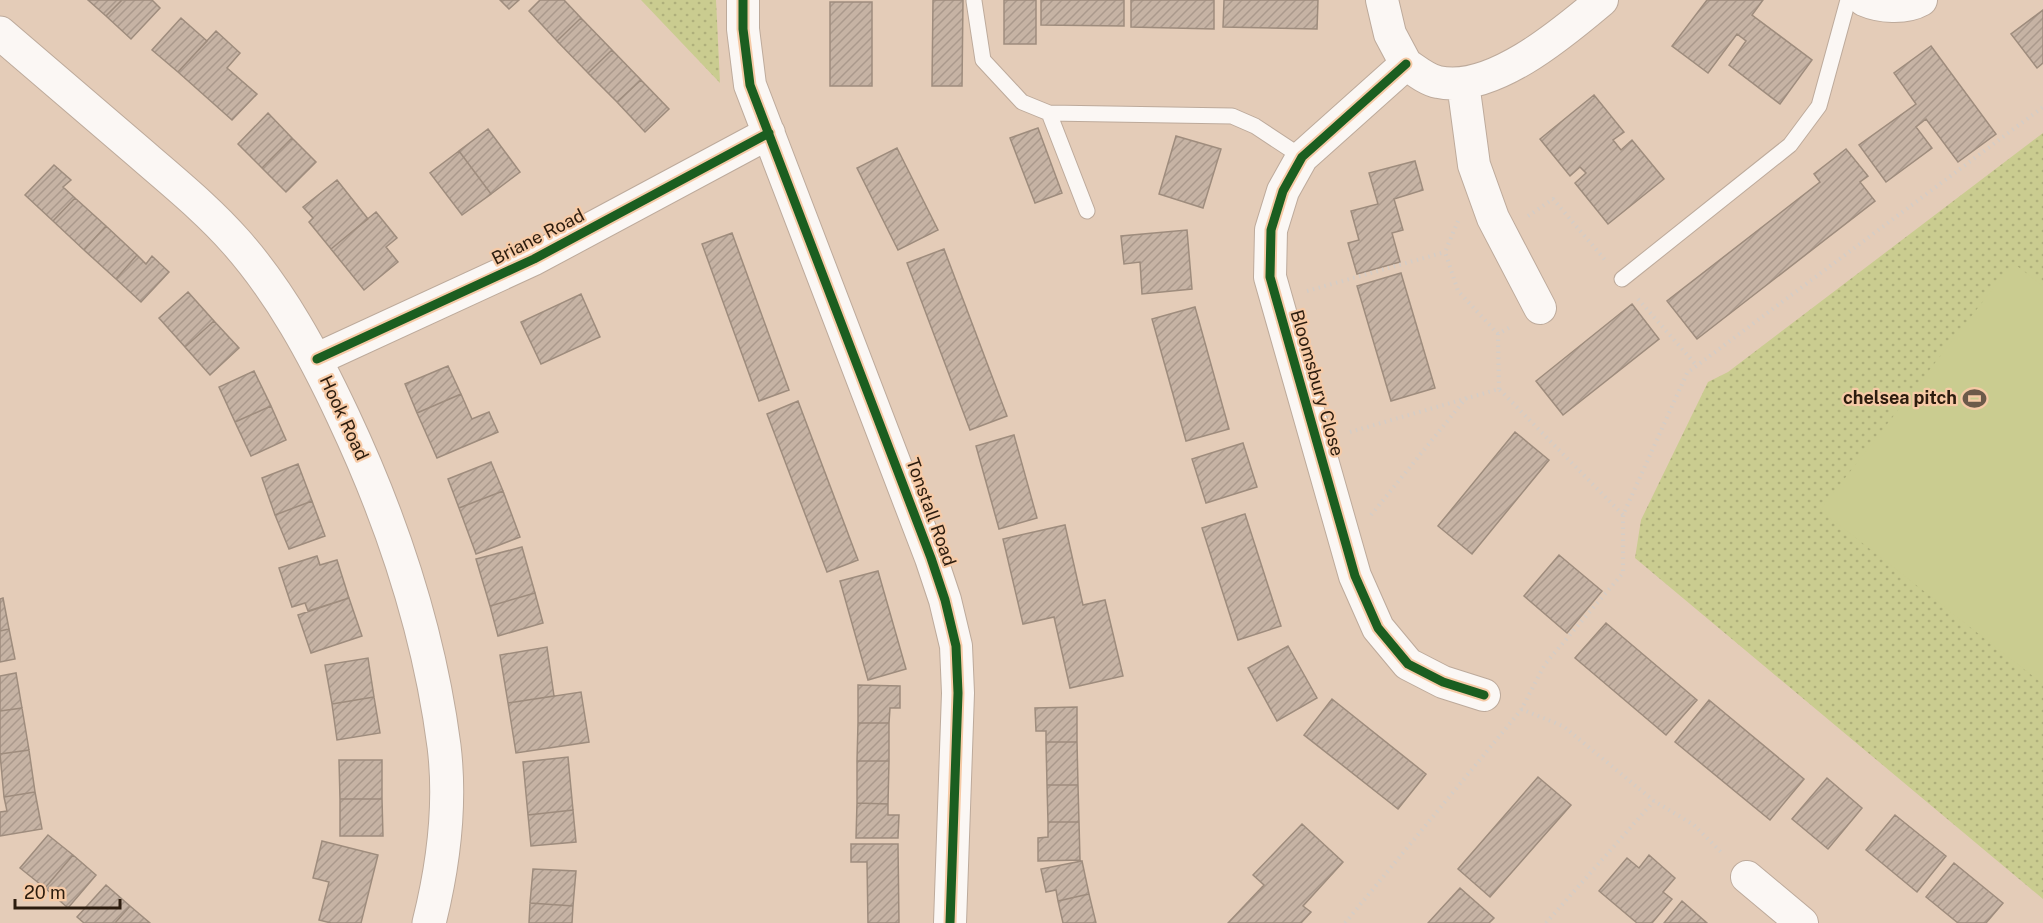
<svg xmlns="http://www.w3.org/2000/svg" width="2043" height="923" font-family="'Public Sans',sans-serif">
	<style>
		.grass { fill: url(#grass-dots) }
		.pitch { fill: #cacc90 }
		.building { fill: url(#building-hatch); stroke: #9e8c7d; stroke-width: 1.5 }
		.lines { fill: none; stroke-linecap: round; stroke-linejoin: round }
		.service-casing { stroke: #bdaa9b; stroke-width: 17 }
		.minor-casing { stroke: #bdaa9b; stroke-width: 34 }
		.secondary-casing { stroke: #bdaa9b; stroke-width: 35 }
		.path { stroke: #d5cdc6; stroke-width: 4; stroke-dasharray: 1.5 4.5; stroke-linecap: butt }
		.service { stroke: #fbf7f4; stroke-width: 15 }
		.minor { stroke: #fbf7f4; stroke-width: 32 }
		.secondary { stroke: #fbf7f4; stroke-width: 33 }
		.cycleway-casing { stroke: #f6caa6; stroke-width: 13 }
		.cycleway { stroke: #1b5e20; stroke-width: 9 }
		.labels { text-anchor: middle; stroke-width: 4.5; stroke-linejoin: round; paint-order: stroke }
		.street-label { font-size: 18px; fill: #2c1c0e; stroke: #f6caa6 }
		.poi-label { font-size: 18px; font-weight: bold; fill: #2c1c0e; stroke: #f6caa6; text-anchor: end }
	</style>
	<defs>
		<pattern id="grass-dots" width="8" height="8" patternUnits="userSpaceOnUse" patternTransform="scale(1.5)"><rect width="8" height="8" fill="#cacc90"/><path d="M2 2h.1M6 6h.1" fill="none" stroke="#aeaf7b" stroke-width="1.8" stroke-linecap="round"/></pattern>
		<pattern id="building-hatch" width="6" height="6" patternUnits="userSpaceOnUse" patternTransform="scale(1.5)"><rect width="6" height="6" fill="#c6b3a4"/><path d="M-1 1l2-2M0 6l6-6M5 7l2-2" fill="none" stroke="#aa998c"/></pattern>
	</defs>
	<rect width="100%" height="100%" fill="#e4ccb8"/>
	<path class="grass" d="M641,0H716L720,83Z
		M2043,133V899L1635,558L1641,520L1708,382L1728,372Z"/>
	<path class="pitch" d="M2013,263L2043,286V684L1820,510Z"/>
	<path class="building" d="M88,0H122L106,16Z
		M122,0H152L160,8L131,39L106,16Z
		M500,0H519L509,9Z
		M540,0H564L581,18L557,41L529,11Z
		M933,0H963L962,86H932Z
		M1004,0H1036V44H1004Z
		M1041,0H1124V26L1041,25Z
		M1131,0H1214V29L1131,27Z
		M1224,0H1318L1317,29L1223,27Z
		M1707,0H1763L1752,15L1812,60L1780,104L1729,65L1746,41L1737,34L1708,73L1672,46Z
		M830,2H872V86H830Z
		M2043,10V63L2037,68L2011,34Z
		M181,18L207,41L178,72L152,50Z
		M581,18L612,50L588,73L557,41Z
		M216,31L240,53L227,68L257,94L232,120L178,72Z
		M1931,46L1996,134L1958,162L1926,119L1916,127L1932,148L1886,182L1859,145L1916,104L1894,73Z
		M612,50L641,80L617,102L588,73Z
		M641,80L669,109L645,132L617,102Z
		M1594,95L1624,132L1613,140L1621,150L1632,140L1664,179L1608,224L1575,183L1586,173L1580,167L1570,176L1540,139Z
		M268,113L292,138L262,168L238,144Z
		M1038,128L1062,193L1035,203L1010,138Z
		M488,129L520,172L491,194L459,151Z
		M1176,136L1221,149L1203,208L1159,194Z
		M292,138L316,162L286,192L262,168Z
		M897,148L938,230L898,250L857,168Z
		M1846,149L1868,176L1860,182L1875,201L1697,339L1667,301L1820,182L1814,174Z
		M459,151L491,194L462,215L430,173Z
		M1415,161L1423,190L1394,199L1403,230L1392,233L1400,262L1357,274L1348,243L1359,240L1351,211L1378,204L1369,173Z
		M54,165L71,180L63,187L75,198L53,221L25,195Z
		M337,180L368,219L331,249L309,222L313,218L303,207Z
		M75,198L106,226L84,250L53,221Z
		M376,212L397,238L386,247L398,262L364,290L331,249Z
		M106,226L137,255L116,279L84,250Z
		M1187,230L1192,289L1142,294L1140,262L1124,264L1121,236Z
		M732,233L789,390L759,401L702,244Z
		M944,249L1007,416L970,430L907,263Z
		M137,255L146,264L152,256L169,272L141,302L116,279Z
		M1401,273L1435,388L1391,401L1357,286Z
		M188,292L214,321L185,347L159,318Z
		M581,294L600,337L541,364L521,322Z
		M1632,304L1659,339L1563,415L1536,381Z
		M1195,307L1229,429L1186,441L1152,319Z
		M214,321L239,348L210,375L185,347Z
		M448,366L461,394L417,413L405,384Z
		M254,371L271,406L235,422L219,387Z
		M461,394L472,419L489,412L498,432L437,458L417,413Z
		M798,401L858,560L827,572L767,414Z
		M271,406L286,440L251,456L235,422Z
		M1515,432L1549,460L1472,554L1438,526Z
		M1014,435L1037,518L999,529L976,446Z
		M1243,443L1257,487L1206,503L1192,459Z
		M491,462L503,491L459,508L448,479Z
		M298,464L312,501L275,515L262,478Z
		M503,491L520,537L476,554L459,508Z
		M312,501L325,536L289,549L275,515Z
		M1245,514L1281,626L1238,640L1202,528Z
		M1065,525L1083,605L1105,600L1123,676L1070,688L1054,617L1023,624L1003,539Z
		M522,547L535,593L490,606L476,559Z
		M1559,555L1602,591L1567,633L1524,596Z
		M317,556L320,565L337,560L349,598L308,611L305,603L292,607L279,568Z
		M878,571L906,669L868,680L840,581Z
		M535,593L543,623L498,636L490,606Z
		M3,598L9,629L0,631V599Z
		M349,598L362,636L311,653L298,615Z
		M1606,623L1697,700L1666,735L1575,658Z
		M9,629L15,659L0,662V631Z
		M1288,646L1317,698L1277,721L1248,668Z
		M547,647L554,696L508,703L500,655Z
		M368,658L374,697L332,704L325,665Z
		M16,673L22,708L0,711V676Z
		M858,685L900,686V708H890L889,723H858Z
		M581,692L589,742L516,753L508,703Z
		M374,697L380,733L337,740L332,704Z
		M1332,699L1426,774L1398,809L1304,735Z
		M1709,700L1804,779L1770,820L1675,742Z
		M1077,707V742H1046V731H1036L1035,708Z
		M22,708L29,750L0,754V711Z
		M858,723H889V761H857Z
		M1046,742H1077L1078,785H1047Z
		M29,750L35,792L4,797L0,754Z
		M568,757L573,810L528,815L523,762Z
		M339,760H382V799H340Z
		M857,761H889L888,804L857,803Z
		M1538,777L1571,805L1490,897L1458,869Z
		M1827,778L1862,808L1828,849L1792,819Z
		M1047,785H1078L1079,822H1048Z
		M35,792L42,829L0,836V812L7,811L4,797Z
		M340,799H382L383,836H340Z
		M857,803L888,804V815H899L898,838H856Z
		M573,810L576,842L531,846L528,815Z
		M1895,815L1946,856L1917,892L1866,850Z
		M1048,822H1079L1080,860L1038,861V838L1048,837Z
		M1302,824L1343,862L1303,906L1311,912L1301,923H1228L1264,885L1253,875Z
		M48,835L73,855L45,888L20,868Z
		M322,841L378,855L361,923H331L319,920L329,882L313,878Z
		M851,844H898L899,923H868L867,862H851Z
		M73,855L96,875L68,908L45,888Z
		M1649,855L1675,878L1663,892L1672,899L1652,923H1637L1599,891L1627,858L1639,868Z
		M1082,861L1089,894L1058,901L1056,890L1046,892L1041,869Z
		M1954,863L2003,903L1986,923H1958L1926,897Z
		M533,869L576,871L573,906L530,903Z
		M106,885L130,906L115,923H84L77,917Z
		M1460,888L1494,918L1489,923H1428Z
		M1089,894L1096,923H1063L1058,901Z
		M1682,901L1707,923H1664Z
		M530,903L573,906L572,923H529Z
		M130,906L150,923H115Z"/>
	<g class="lines">
		<defs>
			<path id="service" d="M974,1L983,60L1022,102L1049,113L1087,211
				M1049,113L1232,116L1255,126L1302,157
				M1622,279L1790,145L1819,106L1848,0"/>
			<path id="minor" d="M743,0V29L750,85L931,558L945,600L956,646L958,693L950,923
				M1382,0L1390,34L1406,64
				M1864,0C1880,7 1905,9 1921,0
				M1406,64L1302,157L1283,191L1271,230L1270,277L1355,576L1378,628L1408,664L1443,682L1484,695
				M1406,64C1415,70 1427,80 1438,82C1492,94 1564,32 1602,0
				M1463,83L1474,165L1493,218L1540,308
				M317,359L534,259L769,133
				M1747,877L1802,923"/>
			<path id="secondary" d="M0,33C47,73 93,113 140,153C172,181 207,209 236,242C281,293 314,354 343,416C392,520 429,631 444,746C451,803 443,867 429,923"/>
		</defs>
		<use href="#service" class="service-casing"/>
		<use href="#minor" class="minor-casing"/>
		<use href="#secondary" class="secondary-casing"/>
		<path class="path" d="M1528,216L1553,199L1606,261
			M1458,221L1445,252L1458,291L1498,334
			M1307,291L1445,252
			M1638,299L1697,366
			M1499,389L1498,334L1512,326
			M1350,432L1499,389L1623,515
			M1371,515L1467,397
			M1521,709L1563,726L1654,801L1694,825L1723,854
			M1345,923L1521,710L1545,664L1623,573V515L1687,373L2043,107
			M1546,923L1654,801"/>
		<use href="#service" class="service"/>
		<use href="#minor" class="minor"/>
		<use href="#secondary" class="secondary"/>
		<defs>
			<path id="cycleway" d="M743,0V29L750,85L931,558L945,600L956,646L958,693L950,923
				M1406,64L1302,157L1283,191L1271,230L1270,277L1355,576L1378,628L1408,664L1443,682L1484,695
				M317,359L534,259L769,133"/>
		</defs>
		<use href="#cycleway" class="cycleway-casing"/>
		<use href="#cycleway" class="cycleway"/>
	</g>
	<defs>
		<symbol id="stadium-bare" viewBox="-9 -9 18 18"><path d="M0-5a6.5 5 0 1 0 0 10a6.5 5 0 1 0 0-10ZM-3.5-1.8h7v3.6h-7Z" fill="#6c5a4a" stroke="#f6caa6" stroke-width="2.5" paint-order="stroke"/></symbol>
	</defs>
	<g fill-rule="evenodd">
		<use href="#stadium-bare" x="1958" y="382" width="33" height="33"/>
	</g>
	<g class="labels">
		<g class="street-label">
			<text transform="translate(538 237) rotate(-27)" y="6">Briane Road</text>
			<text transform="translate(1317 383) rotate(74)" y="6">Bloomsbury Close</text>
			<text transform="translate(344 418) rotate(65)" y="6">Hook Road</text>
			<text transform="translate(931 512) rotate(70)" y="6">Tonstall Road</text>
		</g>
		<g class="poi-label">
			<text x="1957" y="404">chelsea pitch</text>
		</g>
	</g>
	<path d="M15 899v9h105v-9" fill="none" stroke="#2c1c0e" stroke-width="3"/>
	<text x="24" y="899" font-size="18" fill="#2c1c0e" stroke="#f6caa6" stroke-width="4.5" paint-order="stroke">20 m</text>
</svg>
